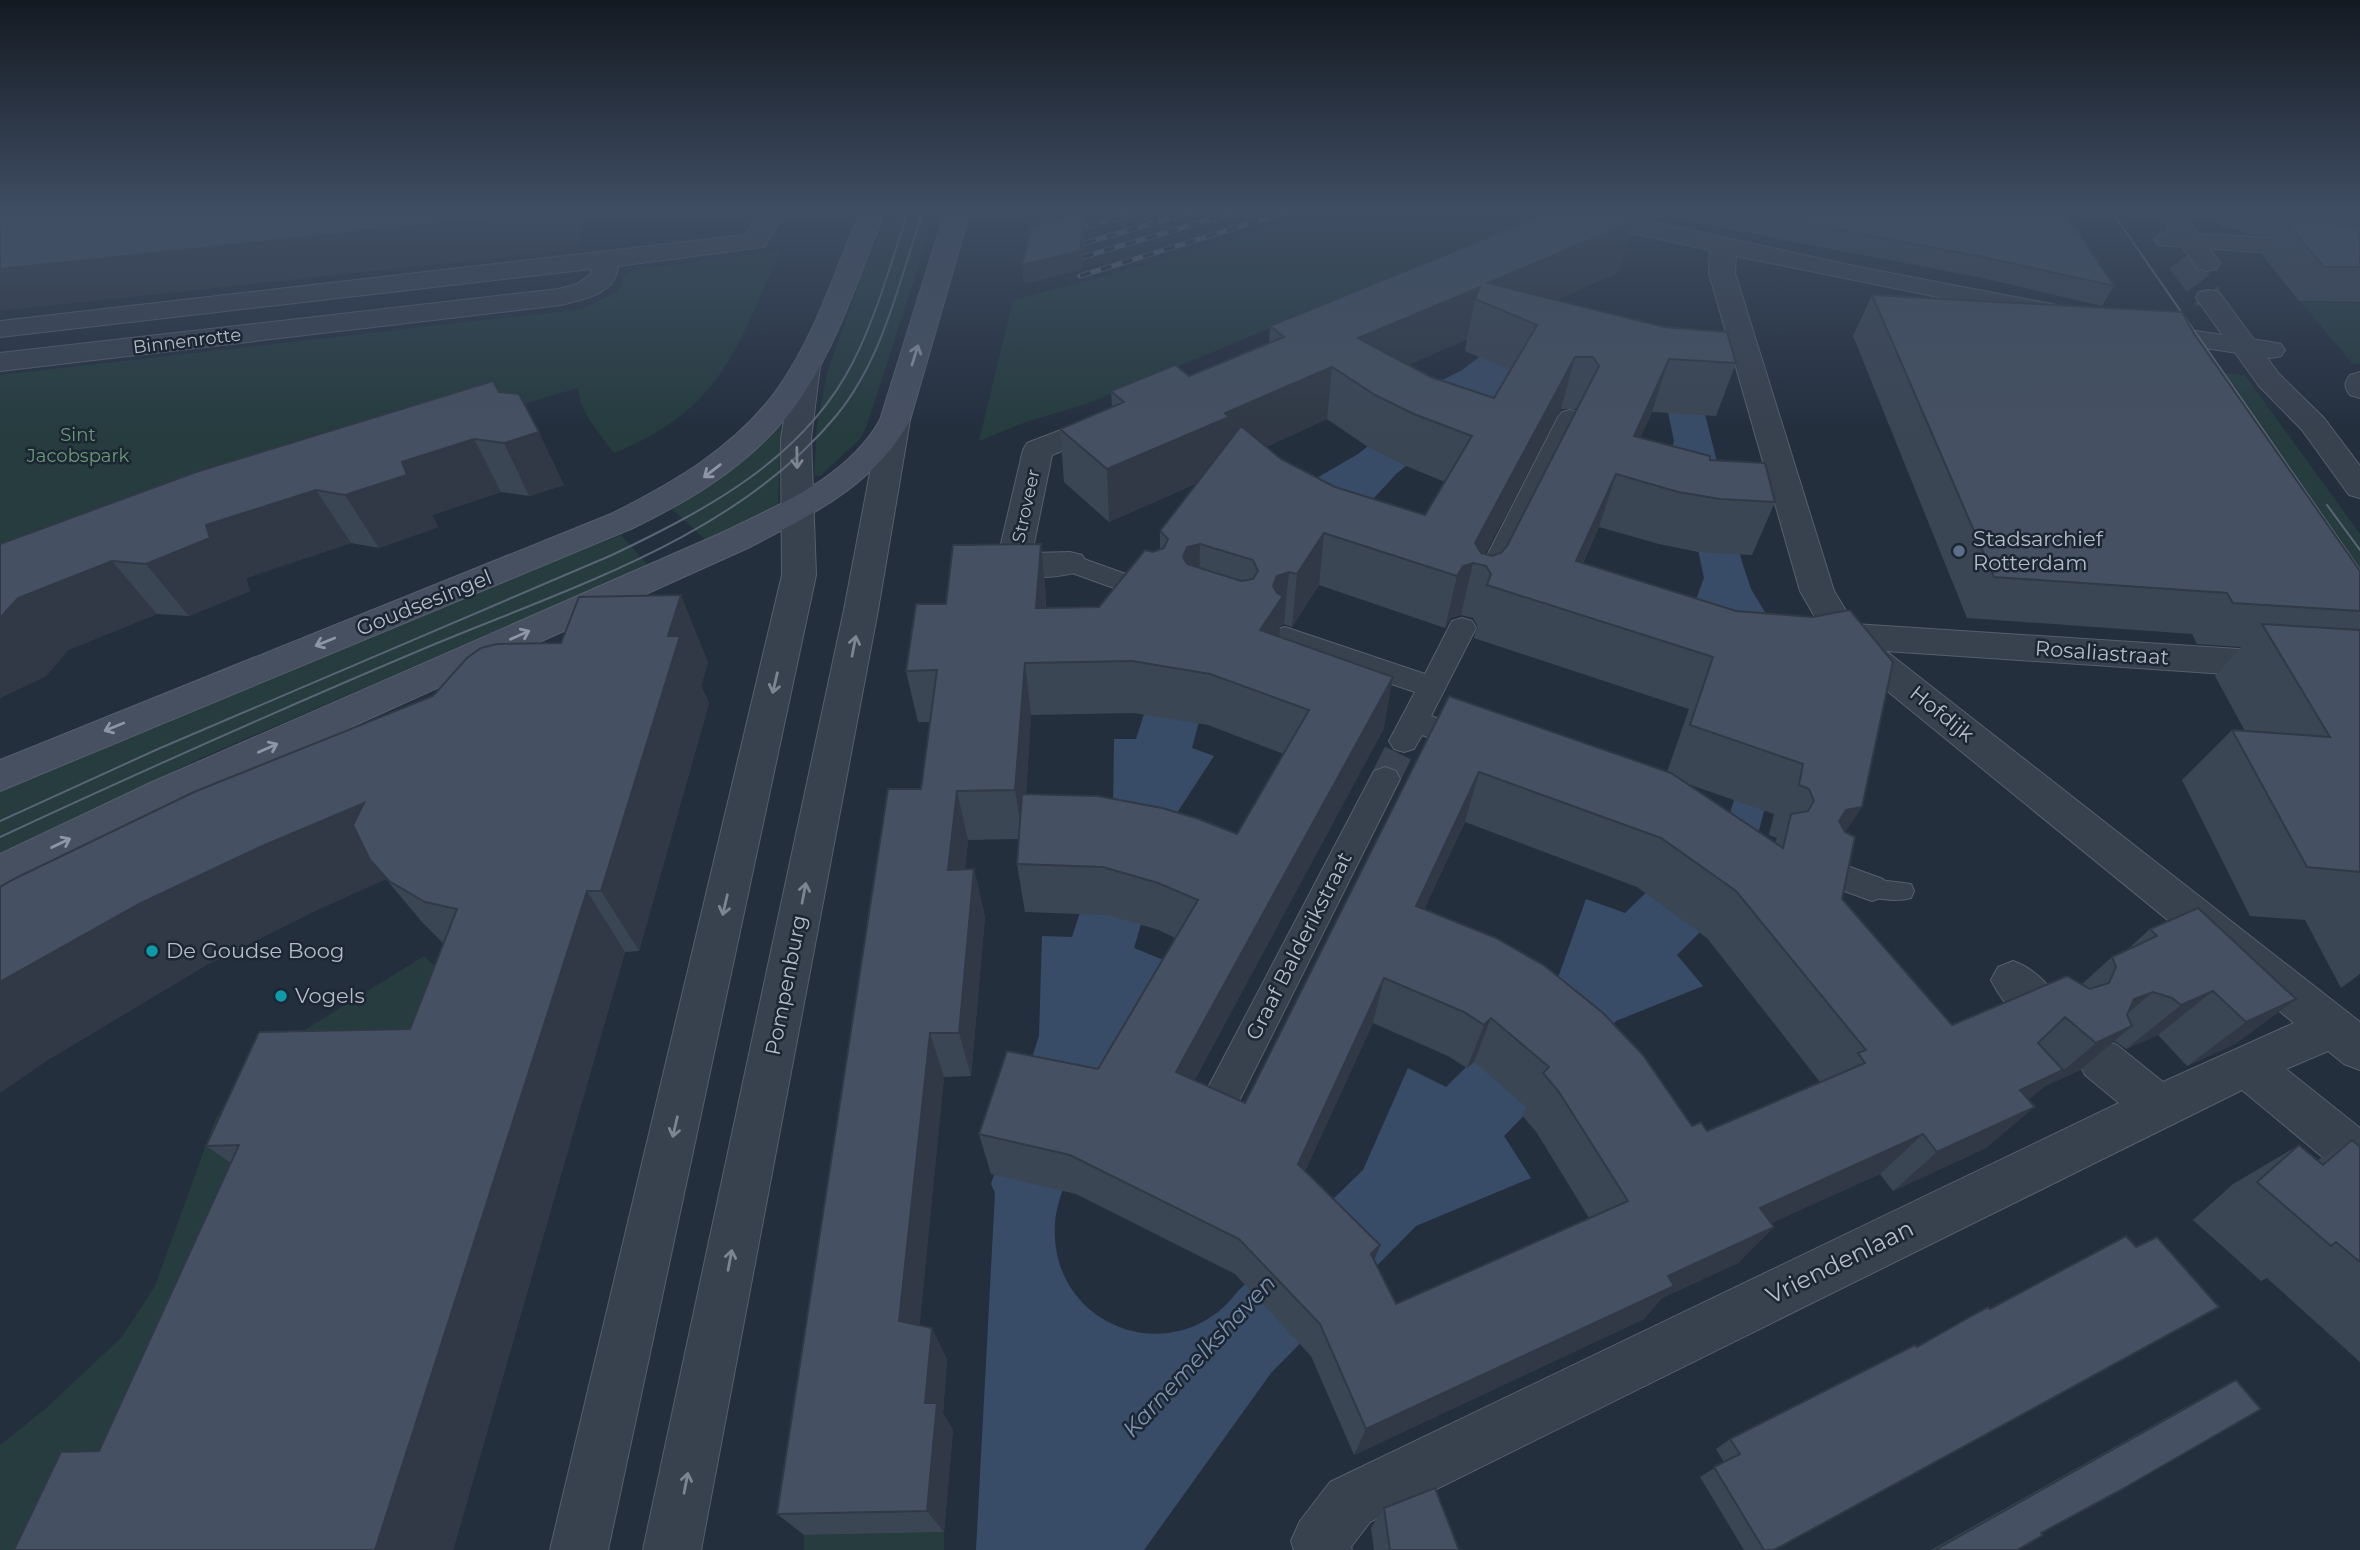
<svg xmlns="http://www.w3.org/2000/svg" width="2360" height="1550" font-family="Montserrat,sans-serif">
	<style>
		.green { fill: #263c3f }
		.water { fill: #394c67; fill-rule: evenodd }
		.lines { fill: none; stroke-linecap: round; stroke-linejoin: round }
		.pedestrian-tunnel { stroke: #3a4453; stroke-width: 29; stroke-dasharray: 29 15; stroke-linecap: butt }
		.tertiary-tunnel { stroke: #3a4453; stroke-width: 29; stroke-dasharray: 29 14; stroke-linecap: butt }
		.service-casing { stroke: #565f6c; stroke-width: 2 }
		.pedestrian-casing { stroke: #565f6c; stroke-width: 2 }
		.minor-casing { stroke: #565f6c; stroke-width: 2 }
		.tertiary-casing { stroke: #565f6c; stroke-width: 2 }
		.secondary-casing { stroke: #565f6c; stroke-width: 2 }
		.service { fill: #38414e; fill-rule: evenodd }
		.pedestrian { fill: #38414e; fill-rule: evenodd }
		.minor { fill: #38414e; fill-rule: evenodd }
		.tertiary { fill: #38414e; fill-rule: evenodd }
		.secondary { fill: #465061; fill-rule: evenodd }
		.tram { stroke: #5a6575; stroke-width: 2 }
		.rail-casing { stroke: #5a6575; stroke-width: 5 }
		.rail { stroke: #1d2633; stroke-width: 3.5; stroke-dasharray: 11; stroke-linecap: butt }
		.wall { fill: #3b4654; fill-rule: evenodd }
		.shaded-wall { fill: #303945 }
		.building { fill: #455162; stroke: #303945; stroke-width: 2; fill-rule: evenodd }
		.oneway { stroke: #8e96a5 }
		.oneway2 { stroke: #7c8592 }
		.service-dot { fill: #5c6f8a; stroke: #1d2633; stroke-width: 2.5 }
		.culture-dot { fill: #0f9aa8; stroke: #1d2633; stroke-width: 2.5 }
		.labels { text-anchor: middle; stroke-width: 5; stroke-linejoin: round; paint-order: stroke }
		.far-street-label { font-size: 18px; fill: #b4bcc9; stroke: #1d2633 }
		.far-park-label { font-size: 18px; fill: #6b9a76; stroke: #1d2633 }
		.poi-label { font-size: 21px; fill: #b4bcc9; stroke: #1d2633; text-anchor: start }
		.street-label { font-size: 21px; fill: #b4bcc9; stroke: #1d2633 }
		.water-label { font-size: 23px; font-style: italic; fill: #7c92b1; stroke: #1d2633 }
		.near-street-label { font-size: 24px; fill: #b4bcc9; stroke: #1d2633 }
	</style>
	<rect width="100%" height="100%" fill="#242f3e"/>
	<path class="green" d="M891,212H936L867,425L861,438L820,476L814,475L817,424L827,373L866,264Z
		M1033,212H1113L1027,234Z
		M1312,212H1551L1089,403L1026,422L979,441L1013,300L1184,255Z
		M781,250C736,348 723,409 614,453C600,434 579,411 578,388L0,557V375L583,309L618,291L624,276L636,270Z
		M2301,302L2360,303V364L2352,363Z
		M2208,372L2245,375L2360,534V603Z
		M781,425L778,509L707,541L672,509L736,467Z
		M621,535L648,565L199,759L0,856V786L408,618Z
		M424,956L440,970L483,985L101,1550H0V1445L44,1410L121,1338L155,1286L216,1117L253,1070L303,1031Z
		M944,1532V1550H804V1535Z"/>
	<path class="water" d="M1591,311L1642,320L1667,332L1705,414L1742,562L1751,589L1766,614L1790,716L1743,889L1677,955L1703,986L1616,1021L1504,1136L1531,1178L1416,1226L1271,1373L1144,1550H976L995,1193L991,1184L1039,1036L1042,936L1072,937L1113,811L1114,739H1136L1159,667L1291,493L1358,454L1417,408L1405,399L1462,370L1511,333ZM1660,374L1674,441L1661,490L1687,498L1704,578L1684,632L1757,723L1717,857L1686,854L1625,913L1586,899L1559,975L1446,1087L1408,1068L1363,1170L1238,1291C1176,1374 1048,1328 1055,1223C1056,1205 1065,1185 1070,1167C1078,1138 1086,1095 1098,1070C1116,1032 1144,997 1166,961L1134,948L1171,822L1214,756L1192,748L1211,676L1396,474L1455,426L1469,430Z"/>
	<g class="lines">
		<path class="pedestrian-tunnel" d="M1385,779L1404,741"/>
		<path class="tertiary-tunnel" d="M2181,260L2209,298"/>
		<defs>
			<path id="service" d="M1872,879L1911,884L1914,891L1911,898C1897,902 1878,899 1864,895L1861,888L1864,881Z"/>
			<path id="pedestrian" d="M1570,410L1578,412L1582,417L1496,589L1492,595L1483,598L1474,595L1470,589L1558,417L1562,412Z
				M1070,554L1162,587L1166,593L1162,599L1153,602L1061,569L1057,563L1061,557Z
				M1462,618L1472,621L1476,628L1431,716L1480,733L1485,741L1480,749L1470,752L1422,735L1414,749L1404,752L1394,749L1389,741L1415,692L1275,644L1271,637L1275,630L1285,627L1425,674L1452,621Z
				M1385,767L1396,771L1400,779L1227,1125L1214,1130L1201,1125L1196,1113L1201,1101L1374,771Z
				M1825,858L1883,879L1888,888L1883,897L1872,901L1814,880L1809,871L1814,862Z"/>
			<path id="minor" d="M760,212H785L764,247L618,266C616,294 584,299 561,305L0,371V353L559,289L577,284L591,274V269L0,337V321L746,235Z
				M1591,212H1608L1854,266L2051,304L2061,306L2065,312L2061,318L2051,320L1736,256L1735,273L1834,591L1854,624L2360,657V683L1886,651L2360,1022V1070L2344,1064L2328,1051L2286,1069L2360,1128V1181L2343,1174L2242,1090L1370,1522L1351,1547L1352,1550H1294L1291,1541L1300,1521L1330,1482L2119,1103L2085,1075L2078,1060L2085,1045L2101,1039L2117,1045L2163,1082L2294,1023L1831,645L1800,591L1709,273L1710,250L1599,226L1583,230L1574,227L1570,222L1574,217Z
				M2167,232L2360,243V259L2158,245L2154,240L2158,235Z
				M2148,324L2271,342L2281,344L2285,350L2281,356L2271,358L2138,338L2134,332L2138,326Z
				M2360,372V398L2350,395C2344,387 2344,383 2350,375Z
				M1108,412L1119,415L1123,421L1119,427L1052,455L1032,553L1070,552L1082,555L1087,563L1082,571C1058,578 1025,580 1001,573L996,565L1023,450L1027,443Z
				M2013,961C2036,969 2054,989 2064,1011L2058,1025L2042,1031C2019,1022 2002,1002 1991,980L1998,967Z"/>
			<path id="tertiary" d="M2157,212H2182L2220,263L2216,269L2207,271L2198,269Z
				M2209,290L2219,292L2279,374L2324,418L2360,466V498L2349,495L2302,430L2259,386L2196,298L2199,292Z
				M806,357L816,360L820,366L811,439L816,575L608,1550H550L782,575L781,439L792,366L796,360Z
				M895,411L906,414L910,420L878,610L701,1550H643L844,610L880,420L884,414Z"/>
			<path id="secondary" d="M860,212H885C860,273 840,338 804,393C763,456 699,496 633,528L0,791V760L611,514C673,483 734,448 776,391C814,339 835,271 860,212Z
				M945,212H970L910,420C875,485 812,514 750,547L178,805L0,890V854L150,783L726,531C782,503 848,477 880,420Z"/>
		</defs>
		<use href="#service" class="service-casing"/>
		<use href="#pedestrian" class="pedestrian-casing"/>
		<use href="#minor" class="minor-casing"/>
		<use href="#tertiary" class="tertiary-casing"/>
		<use href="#secondary" class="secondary-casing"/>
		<use href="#service" class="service"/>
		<use href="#pedestrian" class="pedestrian"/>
		<use href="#minor" class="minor"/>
		<use href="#tertiary" class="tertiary"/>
		<use href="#secondary" class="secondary"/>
		<path class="tram" d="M2112,212L2360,570
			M2327,505L2360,550
			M0,821L158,749L612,555C706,510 804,459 853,362C877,315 891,262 908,212
			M0,837C140,772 281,709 423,649C565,589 734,539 836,416C884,358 899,280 923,212"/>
		<defs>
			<path id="rail" d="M1088,226L1138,212
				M1085,243L1192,212
				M1083,257L1236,212
				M1080,276L1287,212"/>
		</defs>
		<use href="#rail" class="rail-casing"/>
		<use href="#rail" class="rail"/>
	</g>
	<path class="wall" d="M1648,212H2065L2114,286L2102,306L1978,277L1715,227Z
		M2209,212H2360V302L2299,301L2262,255L2275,236L2245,234L2241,229L2221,228Z
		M1619,272L1556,300L1736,363L1716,416L1652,412L1640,438L1710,460L1775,502L1752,555L1698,552L1659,544L1599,527L1583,563L1736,611L1862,807L1845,832L1842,899L1952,1025L2082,984L2112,957L2126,951L2150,929L2296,999L2235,1044L2187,1066L2158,1035L2126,1049L2118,1043L2114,1041L2080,1070L2045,1086L2028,1100L1986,1148L1893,1191L1880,1174L1771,1223L1774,1227L1738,1263L1662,1298L1644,1319L1354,1455L1311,1356L1235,1274L1076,1194L991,1174L979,1134L1098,1069L1175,938L1159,930L1107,915L1025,912L1017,864L1019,839L968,840L965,869H974L985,917L971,1076L944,1077L919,1326L947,1359L943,1413L953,1430L944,1532L804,1535L777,1514L921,789L930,722H918L906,671L946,604L1041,544L1046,596V608L1099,607L1153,552L1160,549V531L1197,483L1109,522L1064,482L1060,429L1112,407L1111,391L1189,376L1269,344L1270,326ZM1467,339L1465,351L1510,370L1494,398L1431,377L1408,365ZM1561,409H1577L1507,546L1501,553L1492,556L1485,554ZM1327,419L1368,447L1406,466L1445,482L1425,515L1335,487L1281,459L1266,447ZM1319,585L1445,628L1451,618L1461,615L1473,618L1477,625L1474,638L1689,709L1667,772L1449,696L1245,1103L1194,1081L1384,728L1279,637L1280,626L1284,624L1292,627ZM1134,713L1208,725L1284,754L1237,834L1026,794L1031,715ZM1685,783L1774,814L1769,835L1777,838L1775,842ZM1465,822L1637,887L1707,938L1820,1082L1707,1131L1692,1126L1424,909ZM1373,1023L1448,1056L1467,1068L1474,1062L1526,1107L1522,1115L1537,1133L1589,1218L1396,1304L1374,1260L1380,1245L1305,1171Z
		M1872,295L2195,335L2360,571V974L2341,988L2305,920L2250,916L2182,780L2232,730L2245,731L2215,676L2241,647L2197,644L2192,634L1967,618L1853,336Z
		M499,392L564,485L529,496L501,492L432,515L438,527L379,548L351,543L246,578L250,591L189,616L157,614L68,650L46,676L0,698V544Z
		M708,662L701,686L709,703L639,951L625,952L453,1550H14L99,1451L231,1163L206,1146L410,1029L443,943L422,922L386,879L319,909L208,964L51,1058L0,887Z
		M2352,1140L2360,1147V1362L2267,1278L2261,1281L2193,1220L2233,1184L2299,1145L2318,1160Z
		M1917,1347L1774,1550H1744L1700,1477L1724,1462L1716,1449L1730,1439Z
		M2236,1380L2017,1550H1931L2223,1386Z
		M1384,1508L1459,1550H1374L1371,1528Z"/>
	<path class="shaded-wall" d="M548,212H599L583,214L579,249L0,311V269Z
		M1085,212L1086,231L1081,270L1024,284L1022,265Z
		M1634,221L1619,272L1518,317L1488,283Z
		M1480,287L1475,299L1467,339L1361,386L1358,338Z
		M1575,357L1561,409L1479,565L1473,563L1461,615L1451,618L1445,628L1457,576Z
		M1669,359L1652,412L1623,476L1634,436Z
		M1332,367L1327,419L1228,464L1227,469L1109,522L1107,469L1225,413Z
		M539,432L564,485L529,496L504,443Z
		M474,439L501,492L432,515L438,527L379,548L345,495L402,462Z
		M1616,474L1599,527L1561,609L1576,561Z
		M316,490L351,543L246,578L250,591L189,616L146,564L206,525Z
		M1324,533L1319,585L1292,627L1297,574Z
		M1041,544L1046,596L1042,660L1036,608Z
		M1200,544L1199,596L1183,557L1187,547Z
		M112,561L157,614L68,650L46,676L0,698V618L18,598Z
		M1289,572L1284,624L1280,626L1278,648L1260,630L1273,586L1277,576Z
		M681,595L708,662L701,686L709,703L639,951L601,891L668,636Z
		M1025,663L1031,715L1023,839L1015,790Z
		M1393,677L1384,728L1176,1114V1072Z
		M1479,772L1465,822L1404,953L1416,906Z
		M957,791L968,840L960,918L948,870Z
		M364,803L370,860L386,879L319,909L208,964L51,1058L0,1093V982L139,904L260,847Z
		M1862,807L1828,856L1813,860L1846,810Z
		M974,869L985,917L971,1076L959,1033Z
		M587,891L625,952L453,1550H375Z
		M1384,978L1373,1023L1291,1202L1298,1164Z
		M2213,991L2158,1035L2126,1049L2181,1005Z
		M2153,992L2100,1037L2134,999Z
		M2296,999L2235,1044L2187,1066L2246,1022Z
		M1491,1018L1474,1062L1467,1068L1484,1025Z
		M2132,1026L2080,1070L2045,1086L2096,1043Z
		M930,1033L944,1077L917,1353L899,1321Z
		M2063,1070L2014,1112L2020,1090Z
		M2035,1107L1986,1148L1893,1191L1937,1152Z
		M1923,1134L1880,1174L1726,1244L1760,1208Z
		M1774,1227L1738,1263L1662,1298L1644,1319L1354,1455L1366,1429L1668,1276Z
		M1380,1245L1367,1280L1371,1254Z
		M932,1328L947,1359L943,1413L953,1430L944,1532L927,1511L925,1403Z"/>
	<path class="building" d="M0,212H548L0,269Z
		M1085,212L1080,251L1022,265L1032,226Z
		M1550,212H1618L1634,221L1488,283L1664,327L1727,332L1736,363L1669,359L1634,436L1710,456V460L1765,463L1775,502L1720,499L1678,492L1616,474L1576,561L1736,611L1812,617L1850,610L1893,662L1862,807L1846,810L1839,821L1845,832L1855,837L1842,899L1952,1025L2067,976L2090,989L2109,983L2116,967L2112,957L2157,936L2150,929L2198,908L2296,999L2246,1022L2213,991L2181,1005L2172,998L2153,992L2134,999L2127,1015L2132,1026L2096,1043L2065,1017L2038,1043L2063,1070L2020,1090L2035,1107L1937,1152L1923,1134L1760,1208L1774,1227L1668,1276L1674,1286L1366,1429L1320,1324L1239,1239L1070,1155L979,1134L1007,1051L1098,1069L1198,900L1158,883L1103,867L1017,864L1022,794L1098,796L1162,808L1196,818L1237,834L1309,710L1210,674L1132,661L1025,663L1015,790L957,791L948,870L974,869L959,1033H930L899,1321L932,1328L925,1403H937L927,1511L777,1514L888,789H921L937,670L906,671L916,604H946L953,545L1041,544L1036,608L1099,607L1145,550L1153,552L1164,548L1168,539L1160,531L1241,426L1281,459L1335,487L1425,515L1472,436L1414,414L1375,395L1332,367L1225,413L1229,417L1107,469L1060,429L1124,402L1111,391L1175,365L1189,376L1284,337L1270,326ZM1480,287L1475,299L1537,325L1494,398L1431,377L1358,338ZM1575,357H1593L1599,366L1507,546L1501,553L1492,556L1481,553L1475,543ZM1324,533L1457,576L1463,566L1473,563L1486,566L1491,574L1487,585L1713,657L1690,725L1803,764L1799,785L1809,789L1814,801L1808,811L1791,814L1783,848L1671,773L1449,696L1245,1103L1176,1072L1393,677L1260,630L1283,596L1277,593L1273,586L1277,576L1289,572L1297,574ZM1200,544L1253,560L1258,571L1253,579L1241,581L1187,564L1183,557L1187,547ZM1479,772L1661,838L1736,891L1866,1050L1858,1053L1865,1063L1707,1131L1701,1122L1692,1126L1643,1055L1603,1013L1545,966L1496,938L1416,906ZM1384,978L1464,1012L1484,1025L1491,1018L1549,1067L1543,1073L1559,1092L1628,1201L1396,1304L1371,1254L1380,1245L1298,1164Z
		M1743,212H2065L2114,286L1988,258Z
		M2285,221L2360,226V267H2324Z
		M1872,295L2182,312L2195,335L2360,571V611L2233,603L2227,593L1994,577Z
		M493,381L499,392L519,394L539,432L504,443L474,439L402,462L407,475L345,495L316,490L206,525L210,538L146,564L112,561L18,598L0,618V544L196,472Z
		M681,595L668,636H680L601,891H587L375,1550H14L61,1452L99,1451L239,1145L206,1146L259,1032L410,1029L457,909L425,902L389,881L370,860L353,825L364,803L260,847L139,904L0,982V887L16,878L194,792L433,696L467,658L481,648L497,644L561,643L579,597Z
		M2262,624L2360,630V872L2307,867L2232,730L2330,737Z
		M2352,1140L2360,1147V1262L2336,1242L2331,1246L2257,1182L2299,1145L2323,1165Z
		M2126,1236L2136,1247L2157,1237L2219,1307L1774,1550H1764L1714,1467L1740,1454L1730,1439L1915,1345L1917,1347L1975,1314L1988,1307L1990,1309Z
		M2236,1380L2261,1409L2119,1491L2041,1533L2043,1535L2017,1550H1935Z
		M1435,1488L1459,1550H1390L1384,1508Z"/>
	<defs><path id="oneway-shaft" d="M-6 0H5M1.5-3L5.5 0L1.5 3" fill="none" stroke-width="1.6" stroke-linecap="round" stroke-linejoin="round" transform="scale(1.75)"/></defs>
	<g class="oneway">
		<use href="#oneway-shaft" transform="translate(915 355) rotate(-73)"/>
		<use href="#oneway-shaft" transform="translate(712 471) rotate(142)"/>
		<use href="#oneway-shaft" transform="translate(520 635) rotate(-24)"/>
		<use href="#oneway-shaft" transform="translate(325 642) rotate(158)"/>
		<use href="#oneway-shaft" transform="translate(114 727) rotate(158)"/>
		<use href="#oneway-shaft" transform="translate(268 748) rotate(-24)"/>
		<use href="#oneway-shaft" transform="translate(61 843) rotate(-26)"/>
	</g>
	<g class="oneway2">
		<use href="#oneway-shaft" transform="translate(797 458) rotate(89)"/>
		<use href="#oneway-shaft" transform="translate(854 646) rotate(-79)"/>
		<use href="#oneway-shaft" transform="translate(775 683) rotate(103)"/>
		<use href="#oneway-shaft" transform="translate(804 893) rotate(-79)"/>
		<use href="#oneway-shaft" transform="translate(725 905) rotate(103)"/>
		<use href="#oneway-shaft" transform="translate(675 1127) rotate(103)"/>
		<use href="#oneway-shaft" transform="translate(730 1260) rotate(-79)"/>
		<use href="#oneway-shaft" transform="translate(686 1483) rotate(-79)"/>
	</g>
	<linearGradient id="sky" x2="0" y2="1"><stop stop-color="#141a22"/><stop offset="0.49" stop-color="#3f4d63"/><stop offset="1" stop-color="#3f4d63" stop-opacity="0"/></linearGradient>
	<rect width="2360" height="429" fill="url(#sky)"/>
	<circle class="service-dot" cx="1959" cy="551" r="7"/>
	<g class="culture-dot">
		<circle cx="152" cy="951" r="7"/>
		<circle cx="281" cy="996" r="7"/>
	</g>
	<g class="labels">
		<g class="far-street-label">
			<text transform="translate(187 341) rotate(-7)" y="6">Binnenrotte</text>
			<text transform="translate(1026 506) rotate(-78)" y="6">Stroveer</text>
		</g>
		<g class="far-park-label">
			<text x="78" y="441">Sint<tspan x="78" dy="21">Jacobspark</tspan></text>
		</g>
		<g class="poi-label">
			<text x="1973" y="546">Stadsarchief<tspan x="1973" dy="24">Rotterdam</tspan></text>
			<text x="166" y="958">De Goudse Boog</text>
			<text x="295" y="1003">Vogels</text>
		</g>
		<g class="street-label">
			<text transform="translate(424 603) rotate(-22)" y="7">Goudsesingel</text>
			<text transform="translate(2102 653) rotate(4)" y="7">Rosaliastraat</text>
			<text transform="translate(1942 714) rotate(39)" y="7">Hofdijk</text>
			<text transform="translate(1299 946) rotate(-63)" y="7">Graaf Balderikstraat</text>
			<text transform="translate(786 985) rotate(-79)" y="7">Pompenburg</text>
		</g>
		<g class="water-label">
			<text transform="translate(1199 1356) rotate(-47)" y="8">Karnemelkshaven</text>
		</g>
		<g class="near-street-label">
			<text transform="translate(1840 1262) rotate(-26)" y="8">Vriendenlaan</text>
		</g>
	</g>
</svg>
